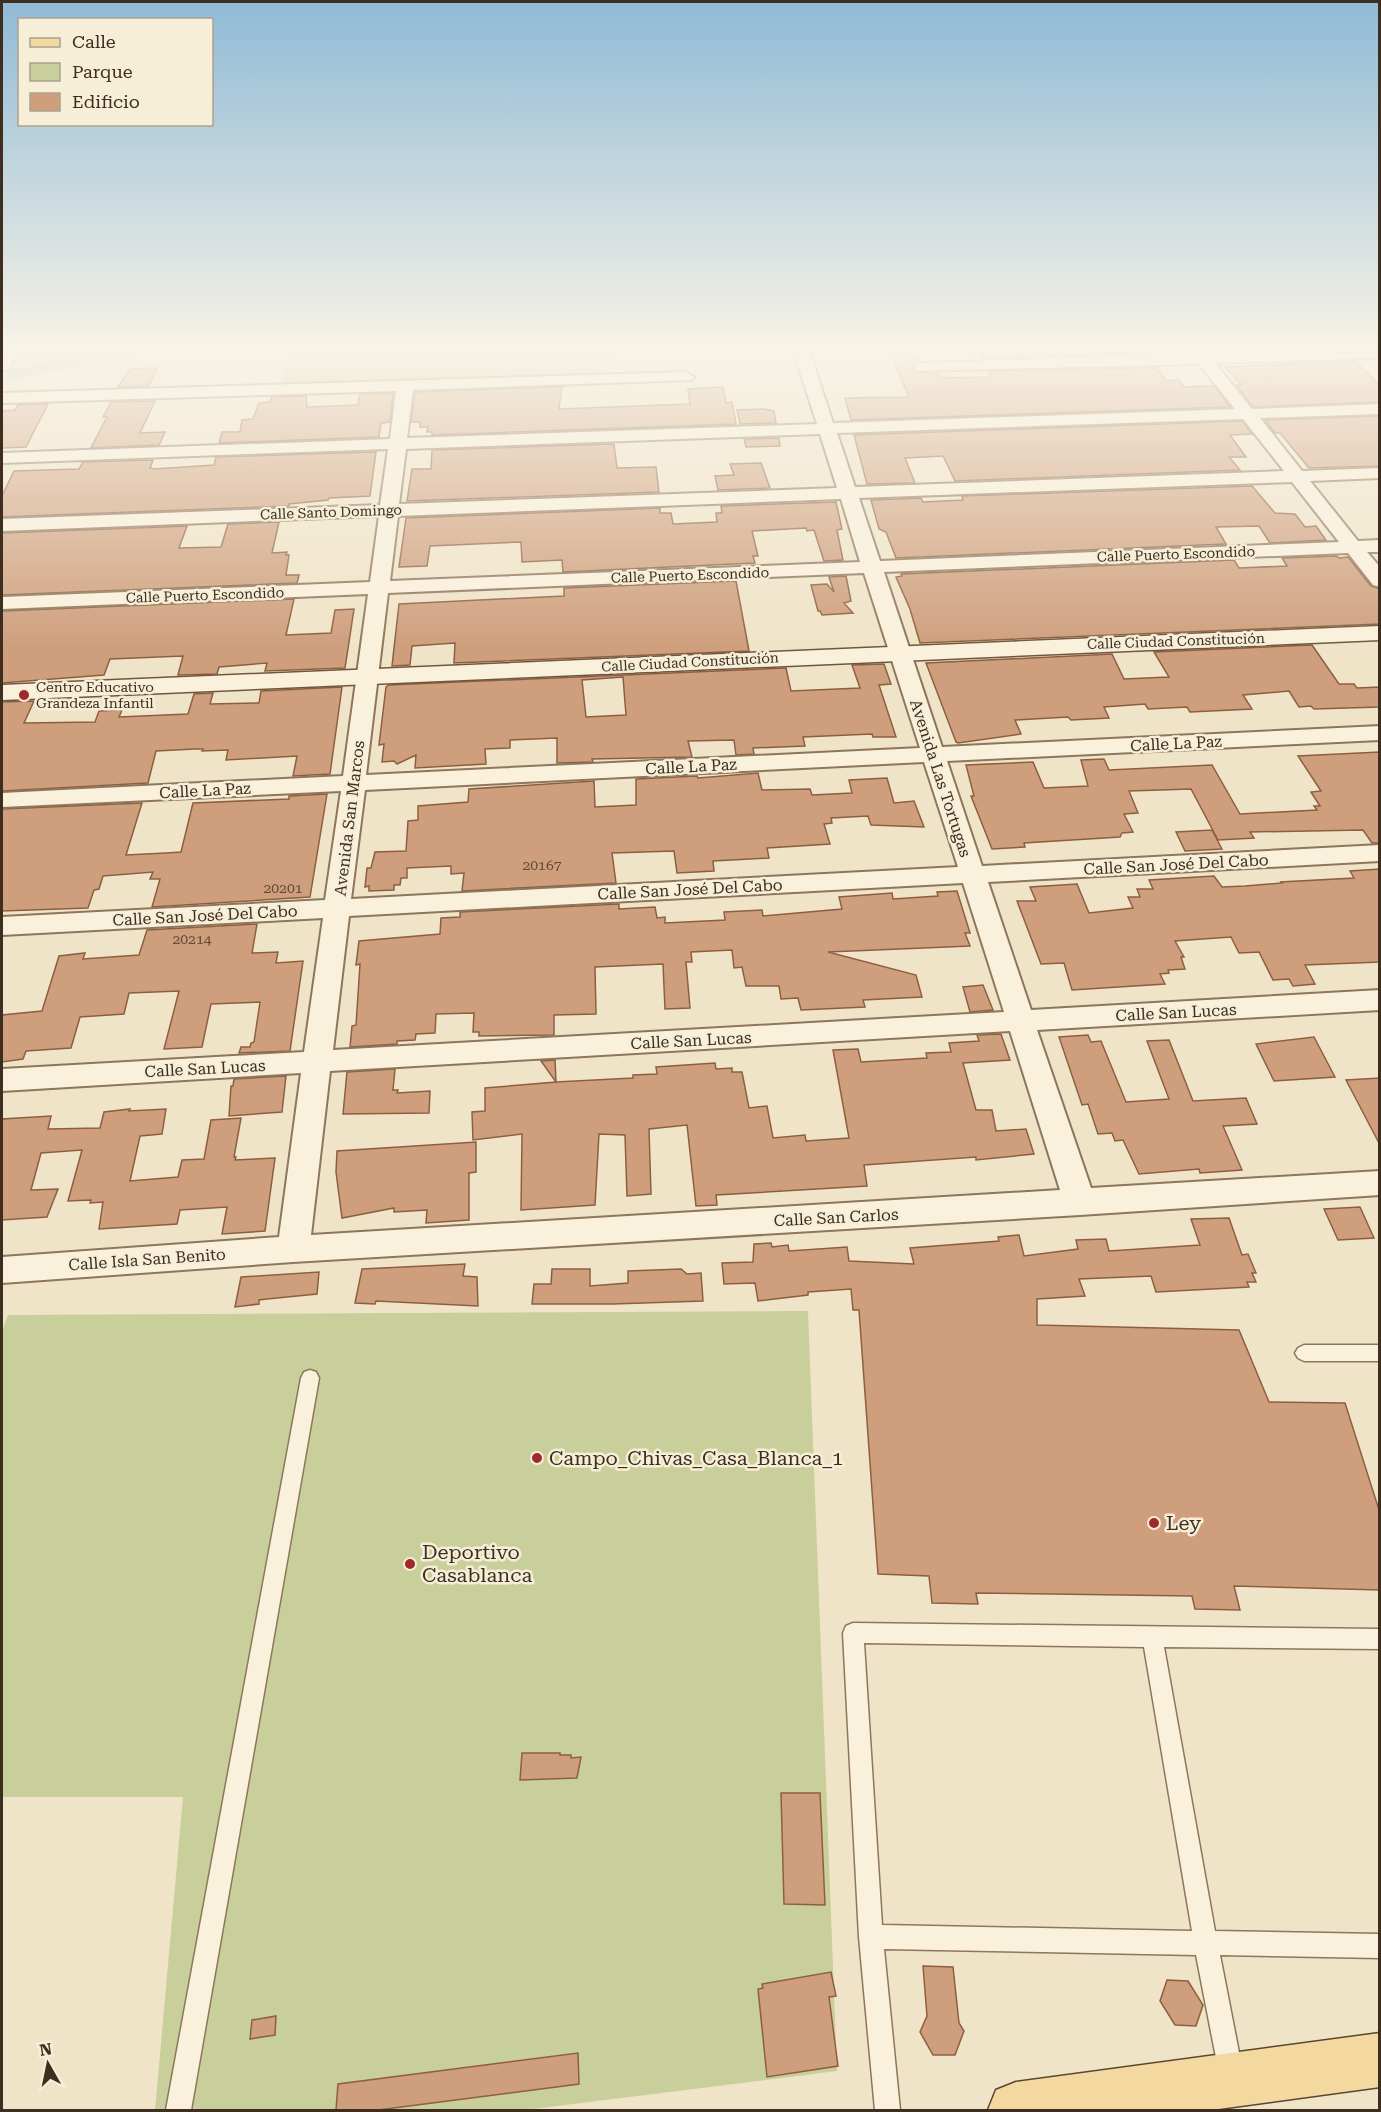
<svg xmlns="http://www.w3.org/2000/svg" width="1381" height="2112" font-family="'Roboto Serif',serif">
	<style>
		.green { fill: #c9cf9b }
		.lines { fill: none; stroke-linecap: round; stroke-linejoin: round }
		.canal { fill: #a9c4bc; fill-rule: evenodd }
		.building { fill: #cf9f7d; stroke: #8d5f41; stroke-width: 1.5; fill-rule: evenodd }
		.lane-casing { stroke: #8d765c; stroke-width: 3 }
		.street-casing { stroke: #8d765c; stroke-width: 4 }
		.secondary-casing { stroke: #6f573f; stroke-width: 3 }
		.primary-casing { stroke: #5b4430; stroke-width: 3 }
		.lane { fill: #faf1dc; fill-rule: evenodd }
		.street { fill: #faf1dc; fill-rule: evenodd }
		.secondary { fill: #faf1dc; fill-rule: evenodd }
		.primary { fill: #f3d9a0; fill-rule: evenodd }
		.poi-dot { fill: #9e2a2b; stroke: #f7eed8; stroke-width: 2 }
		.labels { text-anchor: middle; stroke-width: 5; stroke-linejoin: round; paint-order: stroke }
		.far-street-label { font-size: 14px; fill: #3d2e20; stroke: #f7eed8 }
		.far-poi-label { font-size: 14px; fill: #3d2e20; stroke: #f7eed8; text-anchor: start }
		.number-label { font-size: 14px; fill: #624a37 }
		.street-label { font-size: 16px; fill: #3d2e20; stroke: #f7eed8 }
		.near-poi-label { font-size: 20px; fill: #3d2e20; stroke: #f7eed8; text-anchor: start }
	</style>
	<rect width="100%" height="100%" fill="#f0e4c8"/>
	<path class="green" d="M23,353H163L140,356L97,368L55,371L5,382Z
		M289,353H619L600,376L280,387Z
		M808,1311L837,2071L525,2110H155L183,1797H2V1331L8,1315Z"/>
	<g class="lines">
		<path class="canal" d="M86,353H109L107,356L13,379L6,375L8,372Z"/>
	</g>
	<path class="building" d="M890,353H915L920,361L913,367L915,372L939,374L941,378L991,377L989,371L1157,368L1166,381L1179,380L1184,387L1214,386L1230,407L851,420L845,398L909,397Z
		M979,353H1128L1129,354L982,359Z
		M1355,361L1380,386V402L1253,407L1236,385H1241L1225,367Z
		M157,368L149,386L118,387L130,369Z
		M562,387L559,409L690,404L688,389L723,387L726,403L732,402L736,424L432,435V432H427L428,427H420V422H411L415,392Z
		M393,393L390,422L381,423L379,437L219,443L222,432H240L242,420L253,419L259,403L270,402L272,397L306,396L307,407L358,405L360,394Z
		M155,401L140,433L165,432L159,445L91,448L107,417H103L111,402Z
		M48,404L26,447L2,448V411L15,410L18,405Z
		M764,409L774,411L776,423L740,424L737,410Z
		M1380,416V466L1309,468L1280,433H1275L1265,420Z
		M1242,421L1252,434L1230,435L1246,457H1229L1240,470L955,481L943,456L905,458L915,483L867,484L854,435Z
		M779,438L780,446L746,447L744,439Z
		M614,444L617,468L656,467L659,492L407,501L412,469H431L432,450Z
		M376,452L370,496L329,498L328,500L289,504V506L2,517V496L14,471L79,469L83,462L153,460L150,468L154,469L214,465L216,457Z
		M761,463L770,488L718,490L715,476L734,475L730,464Z
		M1252,486L1275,513L1295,514L1305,527L1316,526L1326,540L1270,543L1259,526L1216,527L1226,544L896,558L886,532L879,529L871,500L921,498L923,502L963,500L962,496Z
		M836,502L842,529L837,530L843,560L824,561L814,530L807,531L806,528L752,531L758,556H753L755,563L563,572L562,560L522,562L521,542L430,546L427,566L399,567L406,518L660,508V513H671L673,524L717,522L716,513H722L721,506Z
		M279,522L272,553L287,552L286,555H289L286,575H299L297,583L2,595V533L187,526L179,548L221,547L228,524Z
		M1337,556L1339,558L1348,557L1371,586L1380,589V624L920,643L910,609L896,577L902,576L901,574L1234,560L1239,568L1287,566L1282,558Z
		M846,576L851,601L844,603L853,613L822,615L820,611H818L811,585L827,584L834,592L829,577Z
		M736,581L749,651L454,663L455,643L412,646L410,665L392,666L399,604L564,596V588Z
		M294,599L286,635L331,633L335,610L354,609L345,668L265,671L267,663L219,667L217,674L178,675L183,656L110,659L104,675L2,683V611Z
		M1312,645L1339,684H1354L1357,688L1380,687V707L1314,709L1311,706L1299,707L1289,691L1243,695L1252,709L1190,712L1187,707L1148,709L1145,704L1104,707L1109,718L1071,720L1068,717L1015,720L1021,734L958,743L956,742L926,663L1112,654L1124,679L1169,677L1154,652Z
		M884,664L891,684L879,685L896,737H873L872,734L803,737L805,746L753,748L754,754L736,755L734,740L688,741L692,757L592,759L593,762L557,763V738L510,740V748L485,749L486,764L415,768L416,755L397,764L394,761L382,762L384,744L379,745L386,687L389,685L786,668L791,691L860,688L852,665ZM623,677L626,715L586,717L582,680Z
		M342,687L330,774L293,776L297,756L226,760L228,750L202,751L203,749H195L156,751L148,783L2,791V702L34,701L24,723L95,722L99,711L122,710L119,717L188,714L194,694L213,693L210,704L259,703L261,691Z
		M1380,752V843H1372L1363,830L1250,832L1254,838L1218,840L1191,789L1129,791L1138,813L1124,814L1133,832L1122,833L1120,837L1024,843L1025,847L992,849L971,796H974L966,765L1033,762L1044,788L1088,786L1081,760L1104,759L1109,770L1212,765L1240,814L1317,810L1314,806H1320L1311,792L1321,791L1298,756Z
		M758,773L762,790L810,789L812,795L852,793L849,780L887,778L894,803L914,801L924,827L871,825L868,816L831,818L832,823L824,824L830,844L767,848L769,858L713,861L714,871L677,873L674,851L612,853L616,883L462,891L464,873L451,874V866L407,868V878H401L400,885H394V890L369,891V886L365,887L367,868H371L375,852L406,851L408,821L418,820V806L468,802L469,789L594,781L595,807L636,805V779L697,776L698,778Z
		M327,794L310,897L152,907L160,879H150L153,872L103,876L99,889L94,890L88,908L2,911V809L142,803L126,855L166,853L181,852L193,803L289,799V796Z
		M1212,830L1222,849L1185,851L1176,832Z
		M1380,869V962L1305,965L1315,984L1293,986L1289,979L1273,980L1259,952L1239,953L1231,937L1175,941L1184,957H1181L1185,969L1168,970L1169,973L1160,974L1165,984L1072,990L1064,963L1041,964L1017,901H1036L1030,887L1077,884L1089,913L1133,908L1128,897H1140L1137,889H1153L1149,880L1214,876L1222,887L1245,886L1282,883L1281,882L1354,878L1350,871Z
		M957,891L970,933H965L970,946L828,952L916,975L922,997L863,1000L865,1007L801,1010L798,998L781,999L779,986H746L742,967L734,968L732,950L691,952L692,962H686L690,1008L665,1009L663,964L595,967L596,1014L554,1015V1035L479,1036V1032H473L474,1013L436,1014L435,1033L416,1034L415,1040L397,1041V1044L350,1047L352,1026L356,1025L360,964L356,965L359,941L440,934L441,918L460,917V912L619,904V909L655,907L657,918L665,917V923L725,920L724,912L762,910L763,916L842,909L839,897L892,893L893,899L938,896L937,892Z
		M257,924L252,953L278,952L276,963L303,961L290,1051L239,1053L241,1047H250L251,1043L254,1042L260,1002L211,1004L202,1047L164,1049L179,991L129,993L124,1014L80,1017L71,1048L26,1051L23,1059L2,1062V1015L42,1011L59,956L85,953L83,959L139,955L147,930Z
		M983,985L993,1010L970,1012L963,987Z
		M1001,1034L1010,1060L963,1063L976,1110H992L996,1131L1026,1129L1034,1154L976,1160V1157L864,1165L867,1186L716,1195L717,1205L696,1206L687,1125L649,1129L651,1194L627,1196L625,1135L599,1134L595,1205L521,1210L522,1134L473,1140L472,1112L485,1111V1088L556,1082L541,1061L555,1060L556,1082L633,1078V1075L657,1074L656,1067L715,1063L716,1069L732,1068V1072H742L749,1108L767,1106L773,1138L805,1135L806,1141L849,1138L833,1050L858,1049L861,1062L927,1058L926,1053L951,1052L949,1043L979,1041L977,1035Z
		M1088,1035L1091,1042L1101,1041L1126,1102L1169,1099L1147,1041L1169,1040L1193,1101L1246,1098L1257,1124L1223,1126L1242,1170L1200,1173L1199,1169L1139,1174L1123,1140L1115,1141L1112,1133L1098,1134L1088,1104L1082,1105L1059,1037Z
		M1314,1037L1335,1077L1274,1081L1256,1044Z
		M395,1069L393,1090H398L397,1093L430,1091L429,1113L343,1114L347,1072Z
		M286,1076L282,1112L229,1116L231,1086H233L234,1079Z
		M1380,1078V1145L1346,1080Z
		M130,1109L129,1111L166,1109L162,1134L140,1136L130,1181L178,1177L182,1160L204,1159L211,1120L241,1118L234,1157H236L235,1160L275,1158L265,1231L222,1234L227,1207L180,1210L177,1224L99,1229L103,1202L90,1203L91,1200L68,1201L82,1150L41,1153L31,1190L58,1189L47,1217L2,1220V1119L51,1116L48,1129L100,1128L104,1112Z
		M476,1142V1172L469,1173V1220L426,1223L427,1210L394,1212V1208L342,1218L336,1172L337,1151Z
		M1360,1207L1374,1238L1338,1240L1324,1209Z
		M1229,1218L1242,1255L1248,1254L1256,1273H1252L1256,1282H1247L1249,1287L1156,1292L1151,1276L1079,1279L1085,1296L1037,1299V1325L1239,1330L1269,1402L1345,1403L1380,1513V1590L1234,1586L1240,1610L1195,1609L1192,1596L976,1593L978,1604L932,1603L929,1576L878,1574L859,1310H853L851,1289L808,1292V1295L758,1301L755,1283L724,1284L722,1263L753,1262L754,1244L771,1243L772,1247L788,1245L789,1251L847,1247L849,1261L914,1264L910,1248L999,1241L998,1237L1019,1235L1024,1256L1078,1249L1076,1240L1106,1239L1109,1251L1200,1245L1191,1219Z
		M465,1264L463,1276L477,1277L478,1306L376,1301L375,1304L355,1303L362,1269Z
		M552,1269H590V1286L628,1283V1271L681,1269L687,1274L701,1273L703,1301L613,1304H532L534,1284H551Z
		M319,1272L317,1294L267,1299L259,1300V1304L235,1307L241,1277Z
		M522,1753H560V1755H571V1758L581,1757L577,1778L520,1780Z
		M781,1793H820L825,1905L784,1904Z
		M923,1966L953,1967L959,2023L964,2031L955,2055H933L920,2032L927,2016Z
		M831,1972L836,1996L829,1997L838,2066L767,2077L758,1989L763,1988L762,1984Z
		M1167,1980L1188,1981L1203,2005L1196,2026L1175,2025L1160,2001Z
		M276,2016L275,2035L250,2039L252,2020Z
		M578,2053L579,2084L378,2110H336L338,2084Z"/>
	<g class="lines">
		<defs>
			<path id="lane" d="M1304,1345H1380V1361H1304L1298,1358L1295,1353L1298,1348Z
				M310,1370L316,1372L319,1378L191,2110H166L301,1378L304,1372Z
				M853,1623L1380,1629V1649L1164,1647L1215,1931L1380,1934V1958L1220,1955L1243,2073L1240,2082L1231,2085L1222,2082L1219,2073L1196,1955L884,1949L900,2110H875L859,1937L843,1633L846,1626ZM864,1643L1144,1647L1192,1931L882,1925Z"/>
			<path id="street" d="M794,353H810L833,423L1235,409L1199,364L917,371L915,368L917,365L923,363L1192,354L1191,353H1380V358L1215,363L1252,409L1380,404V414L1260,418L1302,471L1380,468V478L1310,481L1358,541L1380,540V552H1367L1380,567V587L1373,585L1348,553L884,572L942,747L1380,726V740L947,761L982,866L1380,845V861L988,882L1031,1010L1380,990V1010L1037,1030L1091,1188L1380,1171V1195L1080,1215L293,1262L2,1283V1257L279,1237L301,1073L2,1091V1069L304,1052L323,918L2,935V917L325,900L341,791L2,807V793L343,776L368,594L2,609V597L370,582L379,516L2,531V519L380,505L388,449L2,463V453L390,439L396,391L2,403V393L686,372L694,377L692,380L413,390L407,438L817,424ZM1243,419L1284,471L855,487L837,433ZM820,434L837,488L399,504L406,449ZM1292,482L1339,542L880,561L859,498ZM841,499L860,562L390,581L398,516ZM864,573L920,748L366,775L388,593ZM924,762L958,867L351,899L365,790ZM963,883L1004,1012L333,1050L349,916ZM1010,1031L1060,1190L311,1235L330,1071Z"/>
			<path id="secondary" d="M2,353H18L9,369L2,371Z
				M1380,626V640L2,700V685Z"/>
			<path id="primary" d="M1380,2033V2087L1211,2110H988L996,2090L1016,2082Z"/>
		</defs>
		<use href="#lane" class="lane-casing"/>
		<use href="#street" class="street-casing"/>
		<use href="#secondary" class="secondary-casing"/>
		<use href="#primary" class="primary-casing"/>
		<use href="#lane" class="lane"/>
		<use href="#street" class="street"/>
		<use href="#secondary" class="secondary"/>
		<use href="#primary" class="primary"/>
	</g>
	<linearGradient id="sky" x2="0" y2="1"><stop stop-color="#8fbad6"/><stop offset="0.54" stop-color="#f8f3e6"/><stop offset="1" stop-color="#f8f3e6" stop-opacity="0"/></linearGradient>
	<rect width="1381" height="648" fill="url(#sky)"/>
	<g class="poi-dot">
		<circle cx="24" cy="695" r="6"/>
		<circle cx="537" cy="1458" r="6"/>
		<circle cx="1154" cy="1523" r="6"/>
		<circle cx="410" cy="1564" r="6"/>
	</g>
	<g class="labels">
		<g class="far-street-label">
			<text transform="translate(331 512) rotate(-2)" y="5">Calle Santo Domingo</text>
			<text transform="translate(1176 554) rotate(-2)" y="5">Calle Puerto Escondido</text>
			<text transform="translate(690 575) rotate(-2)" y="5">Calle Puerto Escondido</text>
			<text transform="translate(205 595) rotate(-2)" y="5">Calle Puerto Escondido</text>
			<text transform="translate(1176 641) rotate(-2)" y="5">Calle Ciudad Constitución</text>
			<text transform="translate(690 662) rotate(-3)" y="5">Calle Ciudad Constitución</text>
		</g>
		<g class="far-poi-label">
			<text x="36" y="692">Centro Educativo<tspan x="36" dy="16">Grandeza Infantil</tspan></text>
		</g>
		<g class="number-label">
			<text x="542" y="870">20167</text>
			<text x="283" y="893">20201</text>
			<text x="192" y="944">20214</text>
		</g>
		<g class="street-label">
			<text transform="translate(1176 743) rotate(-3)" y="6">Calle La Paz</text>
			<text transform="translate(691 766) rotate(-3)" y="6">Calle La Paz</text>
			<text transform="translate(941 778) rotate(72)" y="6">Avenida Las Tortugas</text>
			<text transform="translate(205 790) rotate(-3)" y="6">Calle La Paz</text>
			<text transform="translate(349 818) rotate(-83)" y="6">Avenida San Marcos</text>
			<text transform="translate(1176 864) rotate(-3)" y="6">Calle San José Del Cabo</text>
			<text transform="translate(690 889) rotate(-3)" y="6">Calle San José Del Cabo</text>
			<text transform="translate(205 915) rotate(-3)" y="6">Calle San José Del Cabo</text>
			<text transform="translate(1176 1012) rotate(-3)" y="6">Calle San Lucas</text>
			<text transform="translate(691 1040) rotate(-3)" y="6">Calle San Lucas</text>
			<text transform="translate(205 1068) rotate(-3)" y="6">Calle San Lucas</text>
			<text transform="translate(836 1217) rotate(-3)" y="6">Calle San Carlos</text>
			<text transform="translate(147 1259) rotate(-4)" y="6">Calle Isla San Benito</text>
		</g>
		<g class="near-poi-label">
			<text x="549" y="1465">Campo_Chivas_Casa_Blanca_1</text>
			<text x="1166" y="1530">Ley</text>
			<text x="422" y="1559">Deportivo<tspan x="422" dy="23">Casablanca</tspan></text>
		</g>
	</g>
	<rect width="1381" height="2112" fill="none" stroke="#3d2e20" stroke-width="6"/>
	<rect x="18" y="18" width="195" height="108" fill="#f7eed8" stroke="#ada18e" stroke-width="1.5"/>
	<rect x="30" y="38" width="30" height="9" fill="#f3d9a0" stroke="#ada18e" stroke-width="1.5"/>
	<text x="72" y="48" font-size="18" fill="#3d2e20">Calle</text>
	<rect x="30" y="63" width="30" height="18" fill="#c9cf9b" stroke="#ada18e" stroke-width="1.5"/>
	<text x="72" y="78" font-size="18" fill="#3d2e20">Parque</text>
	<rect x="30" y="93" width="30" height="18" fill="#cf9f7d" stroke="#ada18e" stroke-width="1.5"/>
	<text x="72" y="108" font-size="18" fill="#3d2e20">Edificio</text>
	<g transform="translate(48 2064) rotate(351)" stroke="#f7eed8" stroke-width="4.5" paint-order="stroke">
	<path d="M0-4.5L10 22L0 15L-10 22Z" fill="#3d2e20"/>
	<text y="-9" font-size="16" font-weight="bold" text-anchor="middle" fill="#3d2e20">N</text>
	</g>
</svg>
